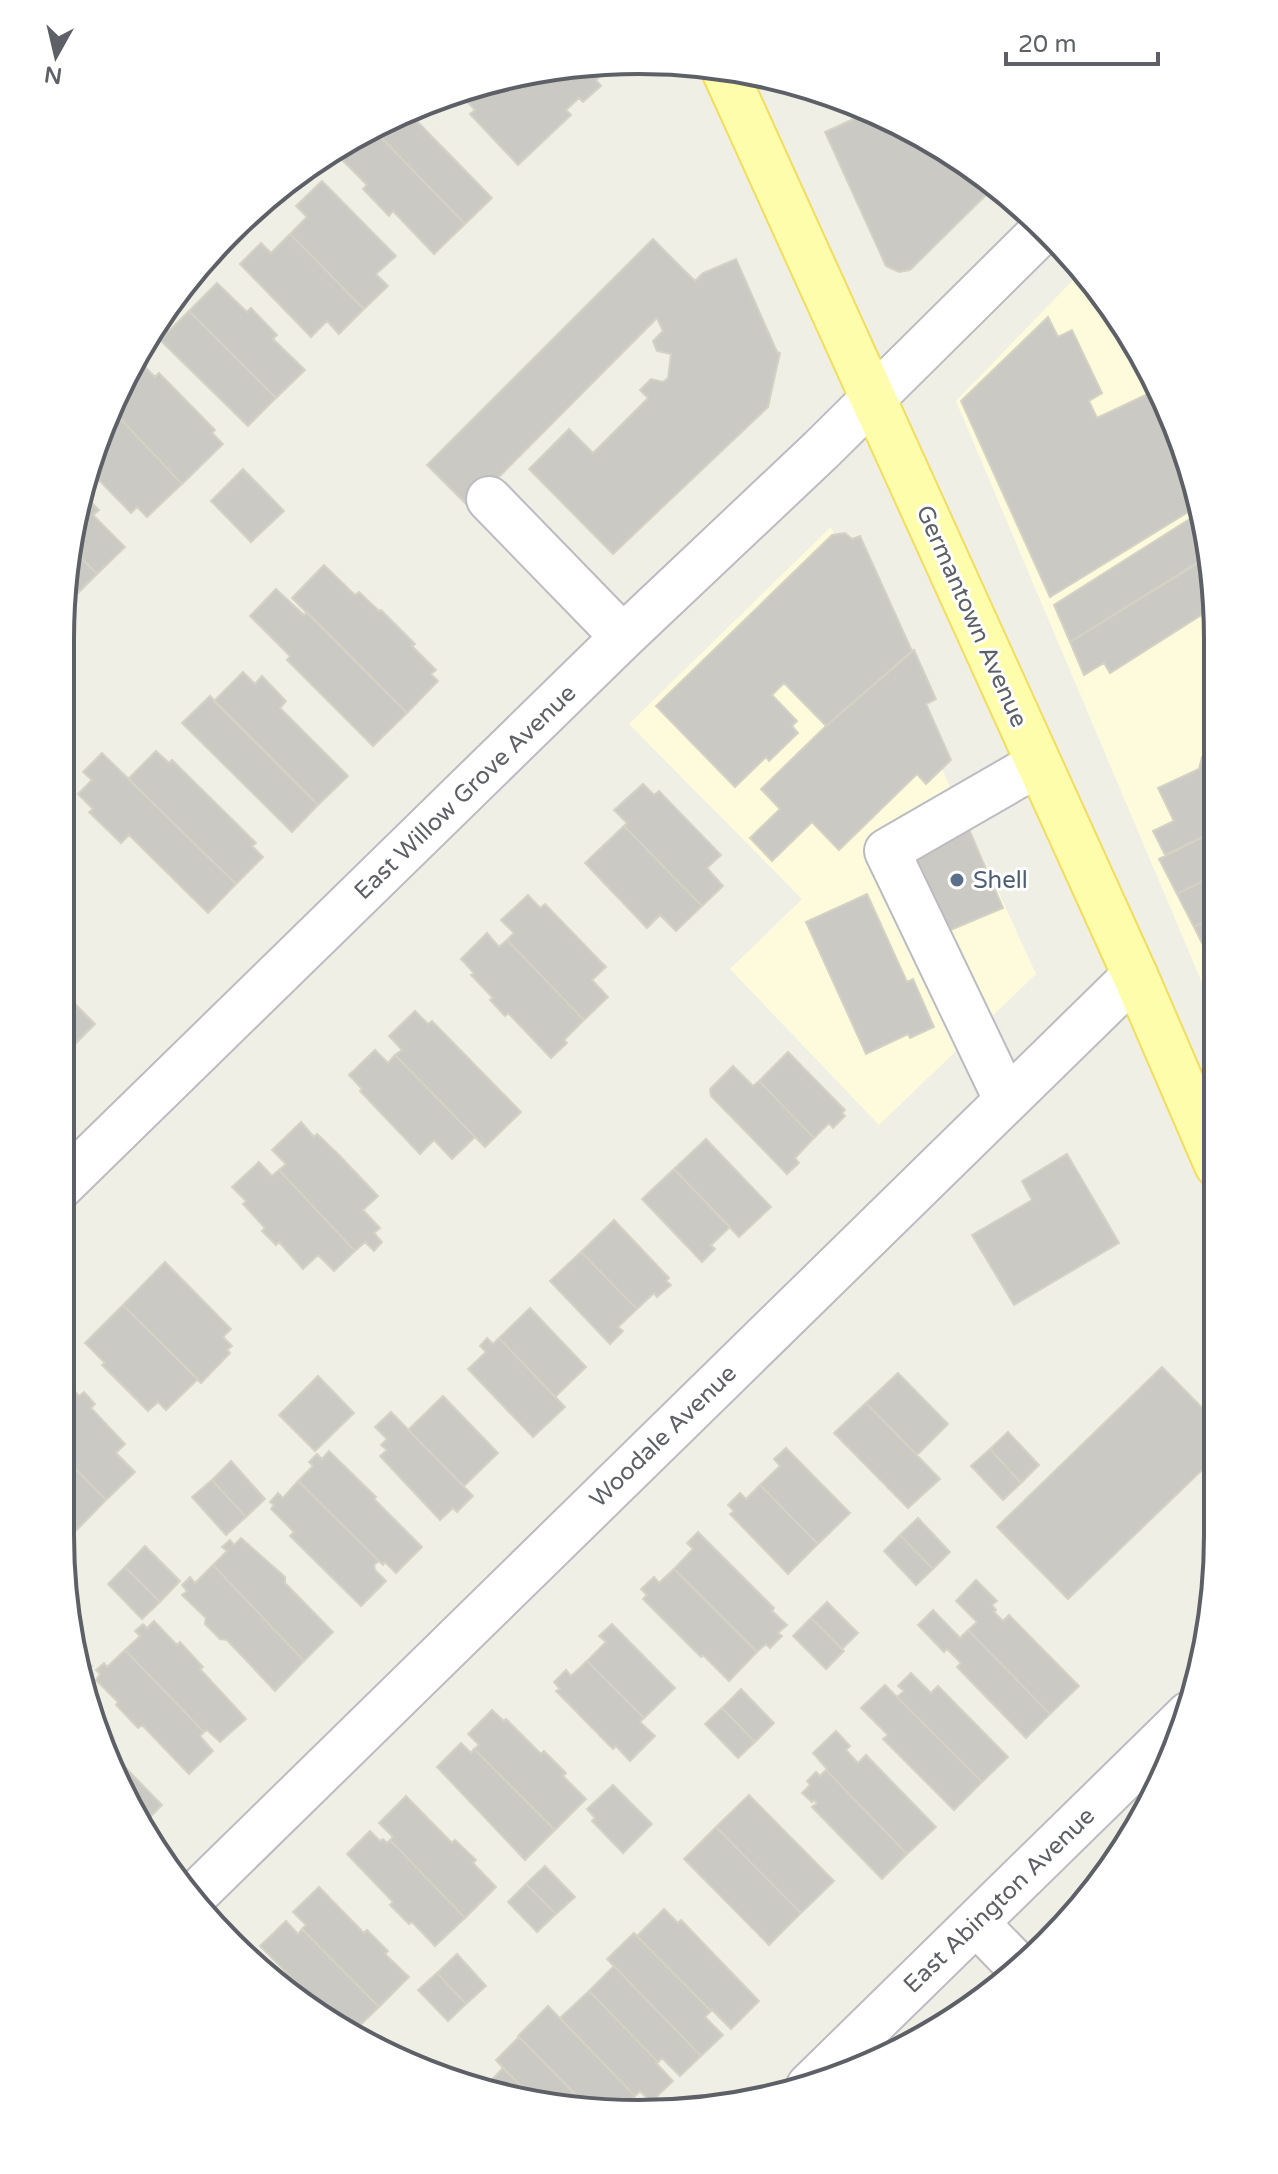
<svg xmlns="http://www.w3.org/2000/svg" width="1278" height="2174" font-family="'Varela Round',sans-serif">
	<style>
		.commercial { fill: #fefbdd }
		.building { fill: #cbc9c3; stroke: #d4d2c4; stroke-width: 2 }
		.lines { fill: none; stroke-linecap: round; stroke-linejoin: round }
		.minor-casing { stroke: #babcc1; stroke-width: 48 }
		.major-casing { stroke: #f1dd5e; stroke-width: 48 }
		.minor { stroke: #fff; stroke-width: 44 }
		.major { stroke: #fefdac; stroke-width: 44 }
		.service-dot { fill: #5c6f8a; stroke: #fff; stroke-width: 3 }
		.labels { text-anchor: middle; stroke-width: 6; stroke-linejoin: round; paint-order: stroke }
		.street-label { font-size: 24px; fill: #5d6066; stroke: #fff }
		.service-label { font-size: 24px; fill: #4e5e75; stroke: #fff; text-anchor: start }
		.rim { fill: none; stroke: #5d6066; stroke-width: 4 }
	</style>
	<rect width="100%" height="100%" fill="#f0efe6"/>
	<path class="commercial" d="M1081,272L1140,349L1187,453L1217,601V1018L956,401Z
		M831,527L1036,974L879,1125L730,969L802,899L629,724Z"/>
	<path class="building" d="M614,62L596,80L601,86L583,102L579,98L566,110L571,115L518,165L470,114L475,110L458,92L526,71Z
		M860,104L960,157L995,186L910,270L899,272L886,266L825,132L858,117L853,107Z
		M406,110L492,198L465,224L372,128Z
		M372,128L465,224L434,254L393,211L389,216L363,189L367,185L340,158Z
		M322,181L396,256L376,274L388,286L364,309L290,234L307,217L296,206Z
		M290,234L364,309L339,334L327,321L311,337L240,264L261,243L271,253Z
		M653,239L695,281L703,273L736,259L777,352L780,353L768,407L613,554L529,469L569,429L593,453L648,398L640,390L651,379L663,382L668,378L671,354L657,351L653,341L663,331L657,318L469,507L427,465Z
		M217,283L247,312L251,308L277,335L273,339L305,370L276,398L189,311Z
		M189,311L276,398L248,426L160,340Z
		M1048,317L1058,337L1072,330L1102,393L1089,401L1097,418L1158,389L1187,453L1198,506L1050,597L961,401Z
		M139,361L155,377L159,373L215,430L212,433L223,444L182,484L112,410L116,402L126,392L123,388L134,365Z
		M112,410L182,484L147,517L137,507L131,513L88,469L91,453Z
		M243,469L284,511L251,542L211,501Z
		M83,494L99,510L93,515L125,547L97,574L72,549Z
		M1199,513L1208,556L1070,642L1054,605Z
		M845,533L852,539L860,536L912,651L826,726L784,683L772,695L797,721L792,726L798,733L769,761L766,757L735,787L656,706L832,535Z
		M72,549L97,574L69,602L62,596Z
		M1208,557L1217,605L1110,673L1104,663L1084,675L1070,642Z
		M324,565L355,595L359,592L379,611L381,610L415,644L412,646L436,670L431,674L438,681L407,713L292,598Z
		M276,589L304,615L307,612L407,713L373,746L287,660L290,656L250,616Z
		M914,650L936,699L926,704L951,760L926,784L917,774L839,850L812,822L772,861L750,838L780,809L761,789L826,726Z
		M243,672L255,684L262,676L286,701L280,708L348,776L318,805L214,701Z
		M210,696L318,805L292,832L182,723Z
		M1217,745V830L1165,855L1153,831L1174,821L1158,788L1199,769L1202,757L1210,748Z
		M156,751L169,763L172,760L256,843L252,846L263,857L236,884L128,779Z
		M102,753L236,884L208,913L129,835L121,843L89,812L93,809L78,794L92,780L83,772Z
		M643,784L654,795L659,791L721,855L707,868L723,886L702,906L624,826L627,823L614,810Z
		M624,826L702,906L676,931L660,915L647,928L585,863Z
		M968,827L1003,908L946,932L911,852Z
		M1217,830V874L1177,894L1159,859Z
		M1217,874V915L1194,927L1177,894Z
		M867,894L907,982L913,979L934,1027L910,1038L908,1034L866,1054L806,922Z
		M528,895L540,908L545,904L606,967L592,980L608,997L584,1020L507,940L514,933L501,920Z
		M1217,915V955L1210,959L1194,927Z
		M487,933L499,947L507,940L584,1020L564,1040L567,1043L551,1058L508,1013L505,1016L490,1000L493,998L471,975L474,973L461,959Z
		M1217,955V972L1210,959Z
		M61,990L95,1024L67,1052L61,1046Z
		M415,1011L428,1024L432,1021L521,1112L485,1147L395,1055L402,1050L389,1036Z
		M375,1050L388,1063L395,1055L475,1137L452,1159L434,1140L420,1154L360,1091L362,1089L349,1075Z
		M788,1052L845,1110L842,1113L845,1116L833,1128L829,1123L814,1138L759,1081Z
		M733,1066L753,1086L759,1081L814,1138L795,1158L799,1163L787,1174L711,1096L710,1089Z
		M301,1122L314,1137L317,1134L339,1155L378,1196L363,1210L380,1228L374,1233L382,1242L374,1251L365,1242L355,1251L279,1170L286,1164L272,1150Z
		M706,1139L771,1207L739,1237L674,1169Z
		M1067,1154L1119,1243L1014,1305L972,1235L1032,1200L1022,1181Z
		M259,1162L272,1176L279,1170L355,1251L334,1271L318,1255L303,1269L279,1242L276,1245L262,1231L265,1228L243,1204L246,1201L232,1187Z
		M674,1169L730,1227L711,1245L715,1249L702,1262L642,1199Z
		M614,1220L669,1278L666,1281L671,1285L657,1297L654,1293L637,1309L581,1252Z
		M581,1252L637,1309L618,1327L623,1331L610,1344L550,1281Z
		M165,1262L231,1329L223,1337L232,1346L227,1350L230,1353L201,1383L123,1305Z
		M123,1305L198,1379L166,1410L158,1402L148,1411L102,1365L105,1363L85,1343Z
		M530,1308L586,1367L555,1397L499,1338Z
		M487,1338L493,1344L499,1338L565,1407L533,1437L468,1369L486,1352L480,1346Z
		M1162,1367L1217,1423V1468L1209,1476L1202,1470L1068,1599L997,1527Z
		M898,1373L948,1424L917,1455L866,1403Z
		M318,1376L354,1413L315,1451L279,1415Z
		M60,1383L66,1388L69,1385L79,1396L84,1392L95,1404L91,1408L125,1444L116,1453L135,1472L106,1500L60,1453Z
		M443,1396L498,1453L464,1486L408,1430Z
		M866,1403L940,1479L908,1508L834,1433Z
		M391,1412L473,1496L457,1512L453,1508L440,1520L380,1456L387,1450L381,1445L387,1439L375,1427Z
		M1008,1432L1039,1465L1021,1483L990,1449Z
		M786,1448L850,1513L818,1544L760,1485L780,1466L774,1459Z
		M990,1449L1021,1483L1003,1500L971,1466Z
		M329,1451L376,1497L374,1499L422,1547L396,1573L385,1562L383,1565L298,1481L313,1466L309,1462L317,1454L322,1459Z
		M60,1453L106,1500L67,1540L60,1533Z
		M231,1461L265,1499L246,1517L212,1480Z
		M212,1480L246,1517L226,1535L192,1497Z
		M298,1481L379,1561L374,1565L375,1570L386,1581L361,1606L290,1536L294,1532L271,1509L274,1505L270,1502L278,1493L283,1498Z
		M760,1485L818,1544L788,1574L730,1514L734,1511L728,1505L740,1493L746,1499Z
		M918,1518L950,1552L933,1569L900,1535Z
		M698,1532L774,1608L772,1611L787,1625L778,1633L782,1636L770,1648L766,1644L757,1652L674,1569L693,1549L687,1543Z
		M900,1535L933,1569L916,1585L884,1551Z
		M241,1538L285,1577V1583L333,1632L304,1661L213,1565L227,1551L222,1547L230,1540L234,1545Z
		M145,1546L180,1581L160,1602L125,1567Z
		M213,1565L304,1661L275,1691L227,1640L220,1639L205,1624L206,1618L182,1595L187,1591L182,1585L190,1577L195,1583Z
		M125,1567L160,1602L142,1619L108,1584Z
		M674,1569L757,1652L729,1681L703,1655L701,1657L643,1599L647,1595L641,1589L654,1577L659,1583Z
		M976,1580L997,1601L992,1605L996,1610L994,1612L1003,1621L1009,1615L1079,1686L1050,1714L968,1630L977,1622L956,1601Z
		M827,1602L858,1633L842,1649L811,1618Z
		M933,1610L960,1638L968,1630L1050,1714L1026,1738L957,1667L961,1663L947,1649L944,1652L918,1625Z
		M811,1618L844,1651L826,1669L793,1636Z
		M154,1621L177,1645L180,1642L203,1667L200,1669L246,1719L220,1742L207,1730L204,1732L125,1650L140,1636L135,1631L143,1624L147,1628Z
		M612,1624L675,1688L644,1718L587,1661L606,1642L599,1636Z
		M125,1650L204,1732L200,1736L213,1751L189,1774L142,1725L138,1728L116,1705L118,1702L96,1680L100,1674L96,1670L104,1663L107,1667Z
		M80,1655L92,1666L83,1676Z
		M587,1661L644,1718L640,1722L655,1736L630,1761L616,1746L613,1749L556,1691L560,1689L554,1682L566,1670L571,1676Z
		M911,1673L931,1693L938,1686L1008,1757L982,1782L897,1697L904,1691L898,1686Z
		M885,1685L982,1782L954,1810L883,1739L888,1735L861,1708Z
		M741,1689L774,1723L755,1742L722,1708Z
		M722,1708L755,1742L738,1758L705,1724Z
		M492,1710L504,1721L506,1719L541,1754L544,1751L566,1773L563,1776L586,1799L555,1830L474,1749L479,1745L468,1734Z
		M836,1731L850,1746L846,1750L858,1763L866,1755L936,1827L907,1854L826,1770L827,1769L813,1753Z
		M97,1732L117,1753L114,1756L162,1805L145,1822Z
		M461,1743L471,1753L474,1749L555,1830L525,1860L437,1767Z
		M826,1770L907,1854L882,1879L812,1807L817,1803L814,1800L812,1802L802,1793L810,1785L807,1781L816,1772L820,1776Z
		M613,1785L652,1824L623,1853L592,1821L595,1818L587,1809Z
		M749,1795L834,1881L801,1913L716,1827Z
		M406,1796L452,1843L455,1840L476,1860L473,1863L496,1887L465,1918L390,1840L393,1837L379,1823Z
		M716,1827L801,1913L769,1945L684,1859Z
		M370,1831L380,1841L383,1839L387,1843L390,1840L465,1918L435,1946L412,1922L409,1924L390,1905L393,1902L347,1854Z
		M545,1866L575,1897L556,1914L526,1884Z
		M526,1884L556,1914L537,1932L508,1902Z
		M319,1887L364,1933L367,1930L388,1951L385,1954L409,1977L379,2007L302,1929L306,1925L293,1912Z
		M664,1909L678,1923L681,1920L759,2001L731,2029L712,2010L711,2011L637,1936Z
		M286,1921L298,1934L302,1929L379,2007L353,2032L340,2027L326,2013L323,2016L302,1995L305,1991L260,1946Z
		M634,1933L711,2011L705,2017L723,2035L701,2056L607,1959Z
		M457,1954L486,1986L466,2004L437,1973Z
		M614,1966L701,2056L680,2076L662,2058L658,2062L589,1991Z
		M437,1973L466,2004L448,2021L418,1990Z
		M589,1991L658,2062L656,2063L673,2081L651,2102L640,2091L635,2096L560,2018Z
		M548,2006L635,2096L631,2100L641,2112L639,2114L588,2107L518,2036Z
		M519,2037L588,2107L535,2100L503,2068L496,2060Z
		M503,2068L535,2100L489,2094L481,2091Z"/>
	<g class="lines">
		<defs>
			<path id="minor" d="M489,499L623,637
				M1006,1099L887,851L1038,764
				M60,1187L623,637L821,450L1046,227
				M192,1898L1135,975
				M976,1923L1018,1966
				M809,2086L1189,1714"/>
			<path id="major" d="M723,68L1135,975L1217,1165"/>
		</defs>
		<use href="#minor" class="minor-casing"/>
		<use href="#major" class="major-casing"/>
		<use href="#minor" class="minor"/>
		<use href="#major" class="major"/>
	</g>
	<circle class="service-dot" cx="957" cy="880" r="8"/>
	<g class="labels">
		<g class="street-label">
			<text transform="translate(972 616) rotate(66)" y="8">Germantown Avenue</text>
			<text transform="translate(465 792) rotate(-44)" y="8">East Willow Grove Avenue</text>
			<text transform="translate(663 1436) rotate(-44)" y="8">Woodale Avenue</text>
			<text transform="translate(999 1900) rotate(-44)" y="8">East Abington Avenue</text>
		</g>
		<g class="service-label">
			<text x="973" y="888">Shell</text>
		</g>
	</g>
	<path d="M0 0H1278V2174H0ZM639 74H639A565 565 0 0 1 1204 639V1535A565 565 0 0 1 639 2100H639A565 565 0 0 1 74 1535V639A565 565 0 0 1 639 74Z" fill="#fff" fill-rule="evenodd"/>
	<path class="rim" d="M639 74H639A565 565 0 0 1 1204 639V1535A565 565 0 0 1 639 2100H639A565 565 0 0 1 74 1535V639A565 565 0 0 1 639 74Z"/>
	<g transform="translate(56 56) rotate(188)" stroke="#ffffff" stroke-width="6" paint-order="stroke">
	<path d="M0-6L14 30L0 20L-14 30Z" fill="#5d6066"/>
	<text y="-12" font-size="22" font-weight="bold" text-anchor="middle" fill="#5d6066">N</text>
	</g>
	<path d="M1006 52v12h152v-12" fill="none" stroke="#5d6066" stroke-width="4"/>
	<text x="1018" y="52" font-size="24" fill="#5d6066" stroke="#ffffff" stroke-width="6" paint-order="stroke">20 m</text>
</svg>
